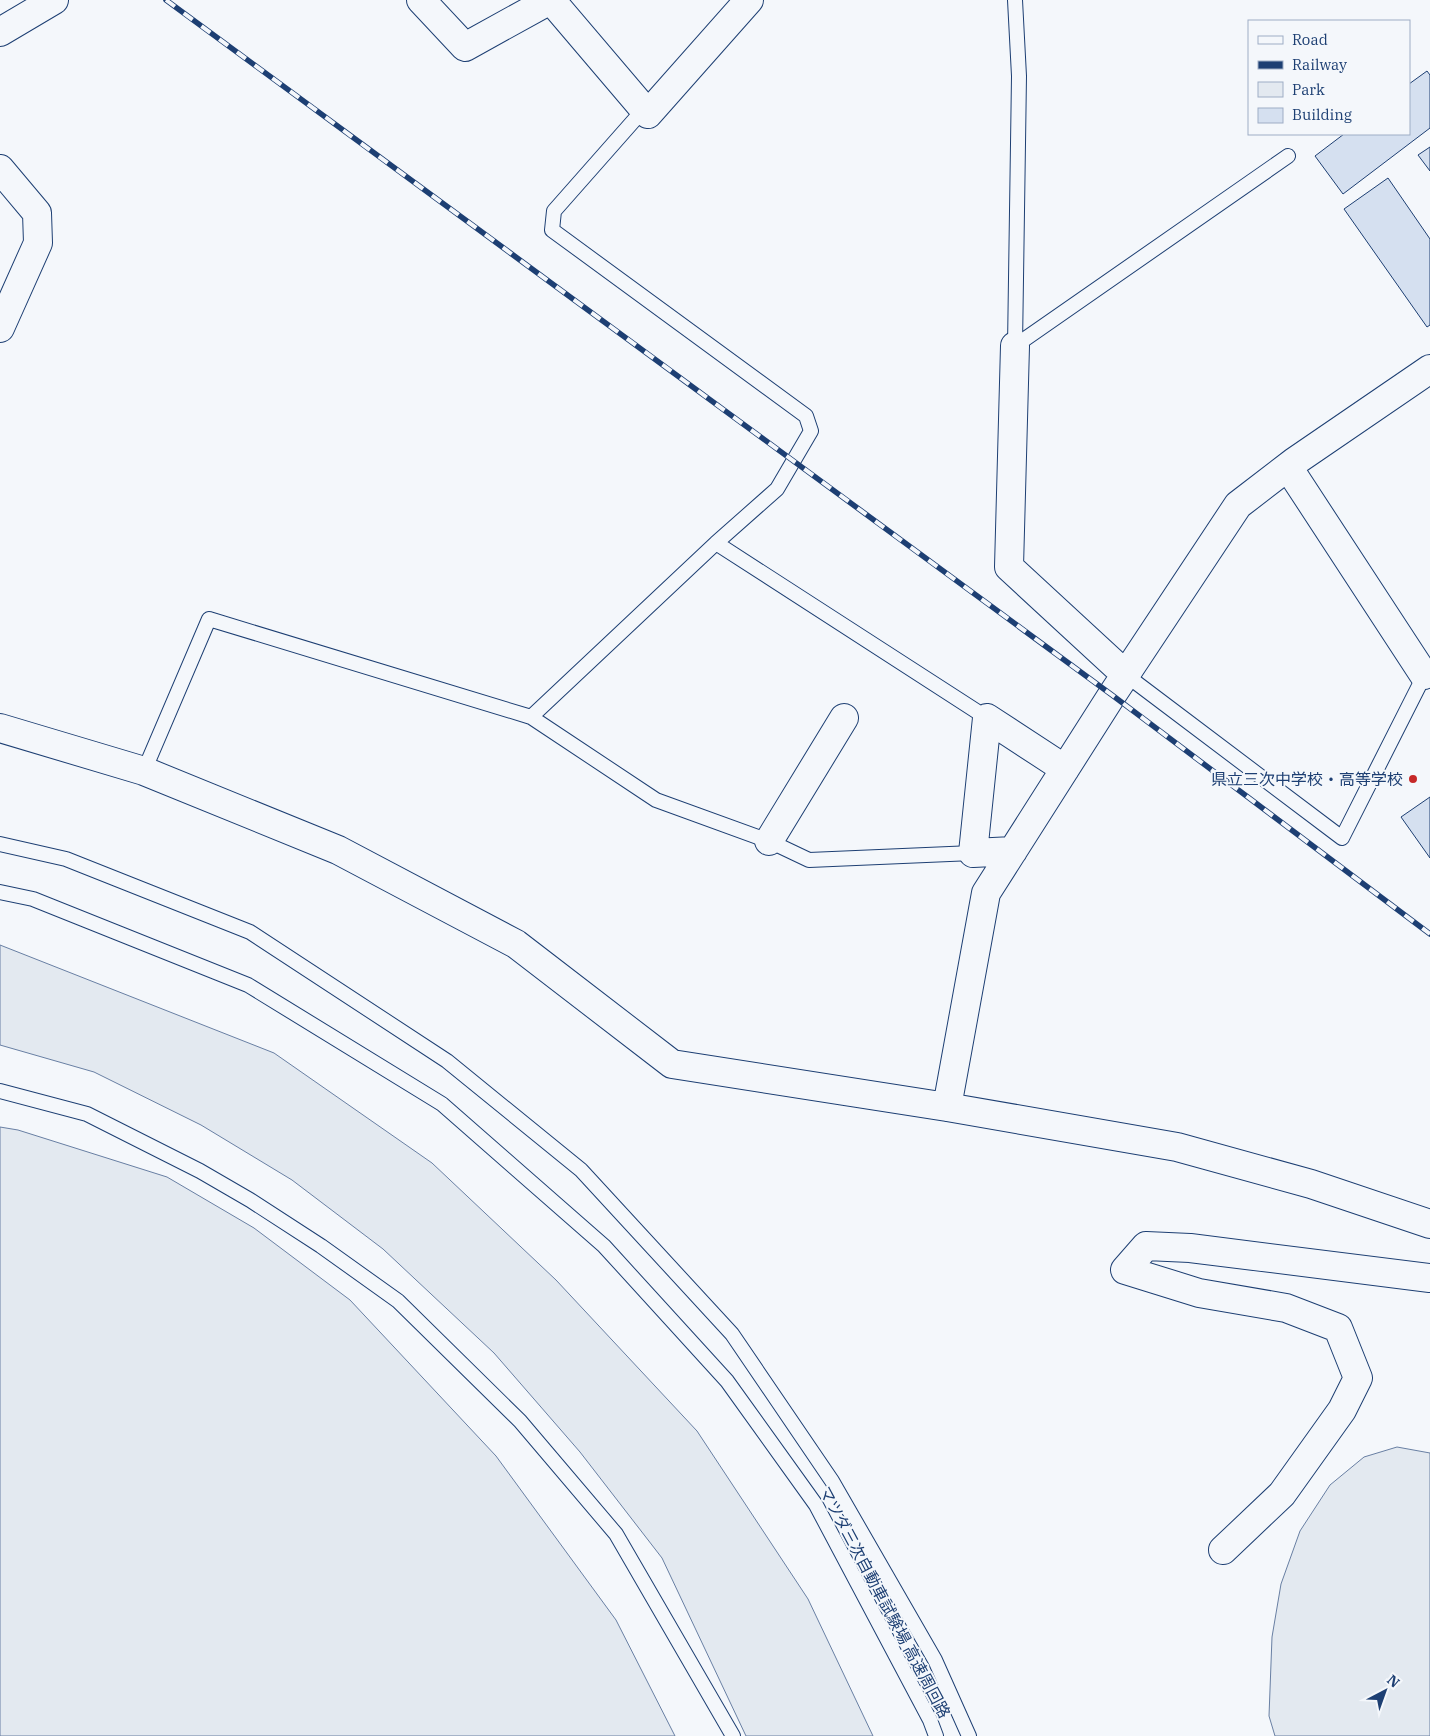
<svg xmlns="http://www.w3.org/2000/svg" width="1430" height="1736" font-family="'IBM Plex Serif','Noto Sans JP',serif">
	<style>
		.green { fill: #e3e9f0; stroke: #687fa3 }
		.building { fill: #d5e0f0; stroke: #1d3f73 }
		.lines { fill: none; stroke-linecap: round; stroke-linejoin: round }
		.service-casing { stroke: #1d3f73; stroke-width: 16 }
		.minor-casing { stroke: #1d3f73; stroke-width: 30 }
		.service { stroke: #f4f7fb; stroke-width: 14 }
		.minor { stroke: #f4f7fb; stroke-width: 28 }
		.rail-casing { stroke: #1d3f73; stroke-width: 5.5 }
		.rail { stroke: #f4f7fb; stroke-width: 4; stroke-dasharray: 11; stroke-linecap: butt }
		.poi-dot { fill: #c62828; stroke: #f4f7fb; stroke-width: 2 }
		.labels { text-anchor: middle; stroke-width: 4; stroke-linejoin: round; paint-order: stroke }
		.poi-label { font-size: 16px; fill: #1d3f73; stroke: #f4f7fb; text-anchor: end }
		.street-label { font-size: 16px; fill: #1d3f73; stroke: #f4f7fb }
	</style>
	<rect width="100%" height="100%" fill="#f4f7fb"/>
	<path class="green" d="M0,945L274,1053L432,1163L556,1280L697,1431L808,1599L873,1736H746L662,1558L580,1452L494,1353L383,1249L292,1180L201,1125L94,1072L0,1045Z
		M0,1127L18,1130L167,1177L254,1228L350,1300L496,1456L616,1620L675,1736H0Z
		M1397,1447L1430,1453V1736H1275L1269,1716L1272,1637L1281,1584L1300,1531L1330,1485L1364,1457Z"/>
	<path class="building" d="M1427,71L1430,75V128L1343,194L1315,156L1344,134H1409V84Z
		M1430,147V171L1418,155Z
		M1388,178L1430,239V325L1427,327L1344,209Z
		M1430,797V858L1401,817Z"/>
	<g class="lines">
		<defs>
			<path id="service" d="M1015,0L1019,76L1015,346
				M644,109L554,211L552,230L806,416L811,431L777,489L716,543
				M1015,346L1288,156
				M1126,675L1342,838L1427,670
				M531,717L716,543L987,718
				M144,771L209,619L531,717L656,800L769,841L809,860L973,853
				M0,844L66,859L250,932L447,1061L581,1170L732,1334L832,1481L935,1660L969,1736
				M0,892L33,899L248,985L442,1104L604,1246L727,1381L816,1505L930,1720L936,1736
				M0,1091L87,1114L200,1171L250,1200L321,1246L398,1301L520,1421L616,1534L733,1736"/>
			<path id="minor" d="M421,0L465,47L550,0
				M551,0L648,114L749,0
				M0,32L54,0
				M0,169L37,213L38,243L0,328
				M1015,346L1009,567L1126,675
				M1288,467L1424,675
				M0,728L144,771L338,850L516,944L672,1064L947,1107L1177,1147L1311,1184L1430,1224
				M769,841L844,718
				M1013,851L973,853L987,718L1065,769
				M947,1107L986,893L1112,695L1238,505L1294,462L1430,369
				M1223,1550L1282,1494L1342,1410L1358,1378L1338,1328L1286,1308L1199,1293L1125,1270L1146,1246L1190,1248L1430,1278"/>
		</defs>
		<use href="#service" class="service-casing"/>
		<use href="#minor" class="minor-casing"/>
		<use href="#service" class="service"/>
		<use href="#minor" class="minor"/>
		<defs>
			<path id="rail" d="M166,0L1112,695L1430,934"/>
		</defs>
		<use href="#rail" class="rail-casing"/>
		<use href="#rail" class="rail"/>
	</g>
	<circle class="poi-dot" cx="1413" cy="779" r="5"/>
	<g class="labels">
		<g class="poi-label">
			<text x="1403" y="785">県立三次中学校・高等学校</text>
		</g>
		<g class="street-label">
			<text transform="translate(885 1602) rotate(62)" y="6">マツダ三次自動車試験場 高速周回路</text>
		</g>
	</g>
	<rect x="1248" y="20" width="162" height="115" fill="#f4f7fb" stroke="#9eadc5"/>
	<rect x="1258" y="36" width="25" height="8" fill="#f4f7fb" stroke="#9eadc5"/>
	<text x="1292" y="45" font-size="15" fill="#1d3f73">Road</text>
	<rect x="1258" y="61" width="25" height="8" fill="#1d3f73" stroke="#9eadc5"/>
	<text x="1292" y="70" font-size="15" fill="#1d3f73">Railway</text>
	<rect x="1258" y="82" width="25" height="15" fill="#e3e9f0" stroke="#9eadc5"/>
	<text x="1292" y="95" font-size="15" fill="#1d3f73">Park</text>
	<rect x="1258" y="108" width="25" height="15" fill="#d5e0f0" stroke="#9eadc5"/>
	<text x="1292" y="120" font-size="15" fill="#1d3f73">Building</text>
	<g transform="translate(1385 1691) rotate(41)" stroke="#f4f7fb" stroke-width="4" paint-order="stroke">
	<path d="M0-4L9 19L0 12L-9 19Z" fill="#1d3f73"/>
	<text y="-8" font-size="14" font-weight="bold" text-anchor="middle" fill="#1d3f73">N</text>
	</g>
</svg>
